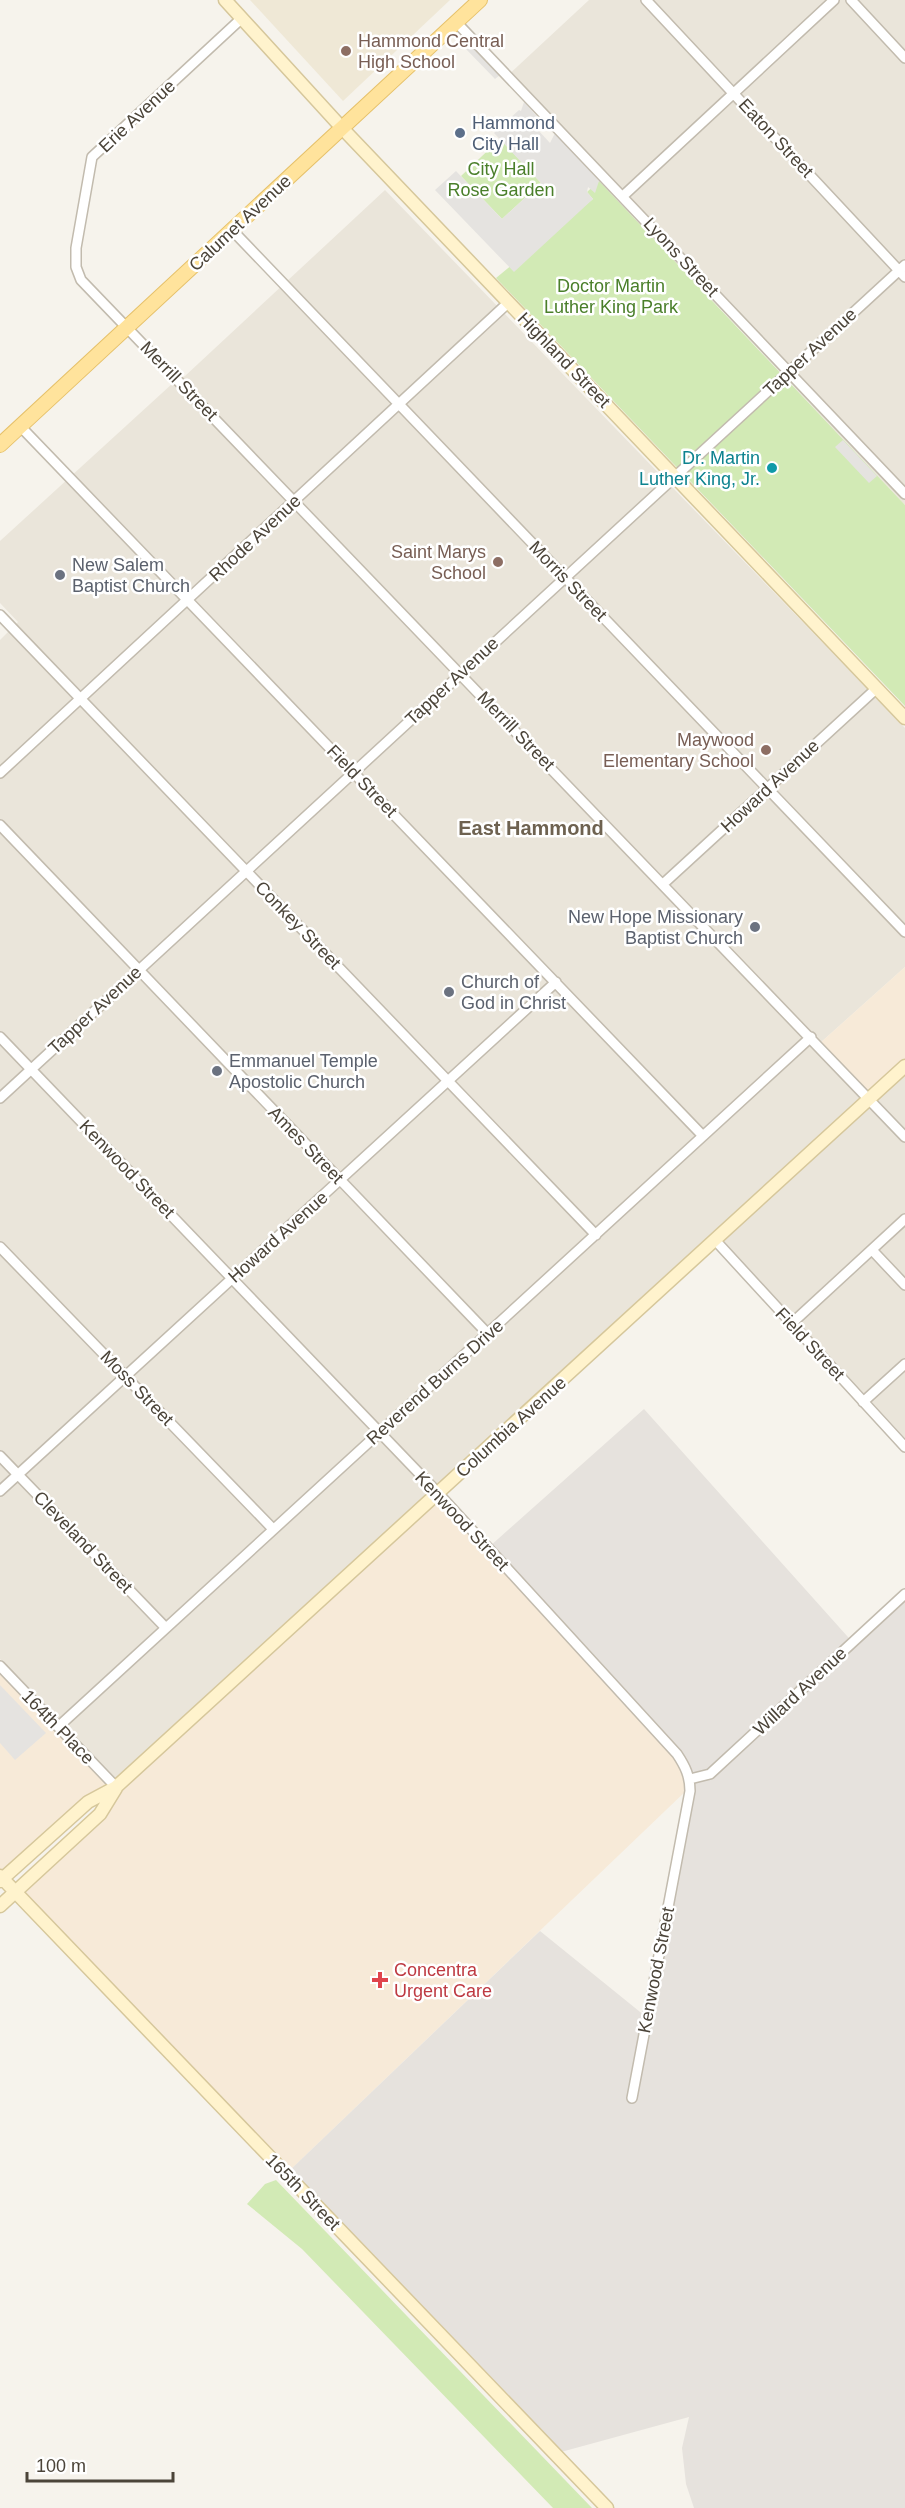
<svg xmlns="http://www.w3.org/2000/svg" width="905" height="2508" font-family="Helvetica,sans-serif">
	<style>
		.residential { fill: #eae5da }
		.commercial { fill: #f7ead8 }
		.industrial { fill: #e6e2dd }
		.education { fill: #efe8d6 }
		.green { fill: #d2eab5 }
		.parking { fill: #e5e3e0 }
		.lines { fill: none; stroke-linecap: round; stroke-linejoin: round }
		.street-casing { stroke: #c2bbae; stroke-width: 12 }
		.secondary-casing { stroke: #d6c79b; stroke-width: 15 }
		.primary-casing { stroke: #e6c16a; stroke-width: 16 }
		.street { stroke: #fff; stroke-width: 9 }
		.secondary { stroke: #fff3cd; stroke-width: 12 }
		.primary { stroke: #ffe39c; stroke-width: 14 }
		.education-dot { fill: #8d6e63; stroke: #fff; stroke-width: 2 }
		.service-dot { fill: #5c6f8a; stroke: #fff; stroke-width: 2 }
		.culture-dot { fill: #0f9aa8; stroke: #fff; stroke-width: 2 }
		.worship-dot { fill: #6b7280; stroke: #fff; stroke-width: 2 }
		.health-dot { fill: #e0444e; stroke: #fff; stroke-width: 2 }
		.labels { text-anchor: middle; stroke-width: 5; stroke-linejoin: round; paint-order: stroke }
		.education-label { font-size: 18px; fill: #785e54; stroke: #fff; text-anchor: end }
		.street-label { font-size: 18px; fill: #4b4439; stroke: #fff }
		.service-label { font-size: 18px; fill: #4e5e75; stroke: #fff; text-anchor: start }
		.park-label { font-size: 18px; fill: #4a7f2a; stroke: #fff }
		.culture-label { font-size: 18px; fill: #0d838f; stroke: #fff; text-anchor: end }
		.worship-label { font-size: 18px; fill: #5b616d; stroke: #fff; text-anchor: start }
		.health-label { font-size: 18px; fill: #be3a42; stroke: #fff; text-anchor: start }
		.neighbourhood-label { font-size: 20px; font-weight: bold; fill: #6e6250; stroke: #fff }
	</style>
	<rect width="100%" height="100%" fill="#f6f3ec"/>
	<path class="residential" d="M589,0H905V505L504,79Z
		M385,190L905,728V967L819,1044L870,1096L117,1784L0,1659V640L18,622L0,603V541L173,383L185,376Z
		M905,1069V1444L718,1240Z"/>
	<path class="commercial" d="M905,967V1064L870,1096L819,1044Z
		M438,1497L675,1755L689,1788L287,2173L19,1892L120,1788Z
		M0,1670L112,1786L2,1873L0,1871Z"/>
	<path class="industrial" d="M644,1409L856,1646L905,1602V2508H694L686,2484L682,2448L689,2417L561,2452L287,2173L540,1931L650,2020L695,1791L691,1778L685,1764L489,1547Z"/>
	<path class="education" d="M250,0H450L343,101Z"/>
	<path class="green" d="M500,139L541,183L502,219L461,176Z
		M599,181L905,505V706L496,278L593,199L587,192Z
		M276,2180L592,2508H553L302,2249L247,2204L265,2184Z"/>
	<path class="parking" d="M470,43L500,75L495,79L465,48Z
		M524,102L541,121L538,130L550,143L555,133L599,181L595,193L588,187L587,192L593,199L514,272L435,190L456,171L502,219L541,183L494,133L519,110L521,111Z
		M843,440L877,476L869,483L835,447Z
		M0,1685L46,1733L15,1760L0,1743Z"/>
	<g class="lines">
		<defs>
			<path id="street" d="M646,0L905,277
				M851,0L905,58
				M242,18L92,157L76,248V267L81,280L905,1137
				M456,22L905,494
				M623,196L834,0
				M232,230L905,932
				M20,426L703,1136
				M0,615L596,1235
				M0,773L509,302
				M0,825L488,1334
				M663,884L877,688
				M0,1037L438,1493L677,1754C685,1766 690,1776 690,1791L632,2098
				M0,1098L905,265
				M715,1240L905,1447
				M0,1247L273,1529
				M872,1250L905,1285
				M791,1324L905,1219
				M863,1402L905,1364
				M0,1456L166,1628
				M0,1491L556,982
				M0,1666L116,1787
				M58,1727L811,1037
				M690,1779L710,1774L905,1594"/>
			<path id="secondary" d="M225,0L342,128L905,718
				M0,1876L607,2508
				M0,1881L88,1802L116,1787L905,1066
				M0,1906L100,1814L116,1788"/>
			<path id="primary" d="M0,445L480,0"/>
		</defs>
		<use href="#street" class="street-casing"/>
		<use href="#secondary" class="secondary-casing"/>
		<use href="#primary" class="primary-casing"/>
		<use href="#street" class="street"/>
		<use href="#secondary" class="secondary"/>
		<use href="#primary" class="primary"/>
	</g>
	<g class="education-dot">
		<circle cx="346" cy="51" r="6"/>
		<circle cx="498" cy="562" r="6"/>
		<circle cx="766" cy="750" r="6"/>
	</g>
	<circle class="service-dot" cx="460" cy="133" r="6"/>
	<circle class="culture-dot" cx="772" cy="468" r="6"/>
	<g class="worship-dot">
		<circle cx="60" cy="575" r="6"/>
		<circle cx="755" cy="927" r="6"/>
		<circle cx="449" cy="992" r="6"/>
		<circle cx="217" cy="1071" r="6"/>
	</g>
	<path class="health-dot" d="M377 1971h6v6h6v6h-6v6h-6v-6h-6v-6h6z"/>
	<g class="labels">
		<g class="education-label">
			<text x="358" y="47" text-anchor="start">Hammond Central<tspan x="358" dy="21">High School</tspan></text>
			<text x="486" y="558">Saint Marys<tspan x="486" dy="21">School</tspan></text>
			<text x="754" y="746">Maywood<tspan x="754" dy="21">Elementary School</tspan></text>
		</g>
		<g class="street-label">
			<text transform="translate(137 116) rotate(-43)" y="6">Erie Avenue</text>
			<text transform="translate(776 138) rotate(47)" y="6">Eaton Street</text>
			<text transform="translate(240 223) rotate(-43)" y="6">Calumet Avenue</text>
			<text transform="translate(681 257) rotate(47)" y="6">Lyons Street</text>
			<text transform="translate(810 352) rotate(-43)" y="6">Tapper Avenue</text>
			<text transform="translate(564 360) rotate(46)" y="6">Highland Street</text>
			<text transform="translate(179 381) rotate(46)" y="6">Merrill Street</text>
			<text transform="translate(255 538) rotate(-43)" y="6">Rhode Avenue</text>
			<text transform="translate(568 581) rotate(46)" y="6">Morris Street</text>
			<text transform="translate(452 681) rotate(-43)" y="6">Tapper Avenue</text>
			<text transform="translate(516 731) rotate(46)" y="6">Merrill Street</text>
			<text transform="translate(362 781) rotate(46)" y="6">Field Street</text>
			<text transform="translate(770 786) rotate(-43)" y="6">Howard Avenue</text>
			<text transform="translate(298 925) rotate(46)" y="6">Conkey Street</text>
			<text transform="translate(95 1010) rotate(-43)" y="6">Tapper Avenue</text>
			<text transform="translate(306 1145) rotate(46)" y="6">Ames Street</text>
			<text transform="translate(127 1169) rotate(46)" y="6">Kenwood Street</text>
			<text transform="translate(278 1237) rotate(-42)" y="6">Howard Avenue</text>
			<text transform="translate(810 1344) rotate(47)" y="6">Field Street</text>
			<text transform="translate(435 1382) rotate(-42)" y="6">Reverend Burns Drive</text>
			<text transform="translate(137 1388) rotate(46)" y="6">Moss Street</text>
			<text transform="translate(511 1427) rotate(-42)" y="6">Columbia Avenue</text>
			<text transform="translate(462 1521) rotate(47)" y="6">Kenwood Street</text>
			<text transform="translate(83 1542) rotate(46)" y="6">Cleveland Street</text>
			<text transform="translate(800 1691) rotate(-43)" y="6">Willard Avenue</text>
			<text transform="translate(58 1727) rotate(46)" y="6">164th Place</text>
			<text transform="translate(656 1970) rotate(-79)" y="6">Kenwood Street</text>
			<text transform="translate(303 2192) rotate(46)" y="6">165th Street</text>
		</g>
		<g class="service-label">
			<text x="472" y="129">Hammond<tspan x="472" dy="21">City Hall</tspan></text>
		</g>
		<g class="park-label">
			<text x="501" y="175">City Hall<tspan x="501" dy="21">Rose Garden</tspan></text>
			<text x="611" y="292">Doctor Martin<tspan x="611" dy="21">Luther King Park</tspan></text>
		</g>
		<g class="culture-label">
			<text x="760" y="464">Dr. Martin<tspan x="760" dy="21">Luther King, Jr.</tspan></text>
		</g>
		<g class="worship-label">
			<text x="72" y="571">New Salem<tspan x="72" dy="21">Baptist Church</tspan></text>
			<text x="743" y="923" text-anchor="end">New Hope Missionary<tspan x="743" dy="21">Baptist Church</tspan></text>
			<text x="461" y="988">Church of<tspan x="461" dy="21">God in Christ</tspan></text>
			<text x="229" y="1067">Emmanuel Temple<tspan x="229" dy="21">Apostolic Church</tspan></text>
		</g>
		<g class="health-label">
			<text x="394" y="1976">Concentra<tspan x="394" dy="21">Urgent Care</tspan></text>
		</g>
		<g class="neighbourhood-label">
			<text x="531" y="835">East Hammond</text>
		</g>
	</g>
	<path d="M27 2472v9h146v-9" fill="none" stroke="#4b4439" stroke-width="3"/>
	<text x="36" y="2472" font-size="18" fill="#4b4439" stroke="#ffffff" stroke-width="4.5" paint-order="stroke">100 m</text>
</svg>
